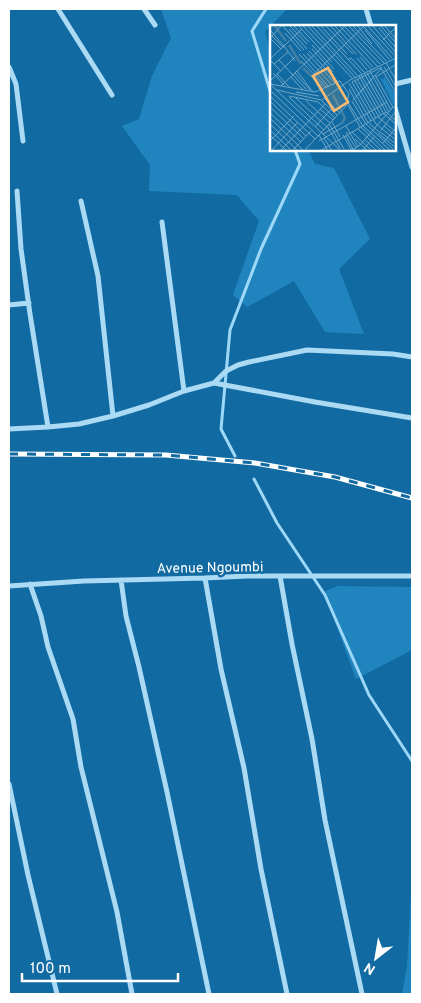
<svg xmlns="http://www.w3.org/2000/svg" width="421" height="1003" font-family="Overpass,sans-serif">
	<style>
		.green { fill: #2085bf }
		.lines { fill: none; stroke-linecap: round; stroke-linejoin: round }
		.stream { stroke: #9dd8f8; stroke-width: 3 }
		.minor { stroke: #abdaf5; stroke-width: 5 }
		.rail-casing { stroke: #fff; stroke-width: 5 }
		.rail { stroke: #116ba2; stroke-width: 3; stroke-dasharray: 9; stroke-linecap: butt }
		.labels { text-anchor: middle; stroke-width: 5; stroke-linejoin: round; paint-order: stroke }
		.street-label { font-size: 14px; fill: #fff; stroke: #116ba2 }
		.inset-river { fill: none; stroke: #4280a5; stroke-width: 2.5 }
		.inset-road { fill: none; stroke: #70a6c7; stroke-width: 1 }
		.view { fill: #ffbb6f; fill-opacity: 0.15; stroke: #ffbb6f; stroke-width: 2.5 }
		.inset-edge { fill: none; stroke: #fff; stroke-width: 2.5 }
	</style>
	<rect width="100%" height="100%" fill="#116ba2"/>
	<path class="green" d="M161,9H287L265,32L271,52V150H308L315,164L334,168L370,239L339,269L364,334L325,332L294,281L247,307L233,295L259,221L237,195L149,191L150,165L122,126L139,119L152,76L171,38Z
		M337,586L412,587V650L356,679L324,592Z
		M412,876V994H402L407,966Z"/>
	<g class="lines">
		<path class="stream" d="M266,9L252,31L271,94
			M235,456L221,429L230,330L261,249L300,164L295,150
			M254,479L277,523L325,595L369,695L412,761"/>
		<path class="minor" d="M58,9L112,95
			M144,9L155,25
			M366,9L371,26
			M9,67L16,84L23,141
			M395,84L412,80
			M395,108L412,167
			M17,191L21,249L30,314L48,427
			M81,201L98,276L113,416
			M162,222L184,391
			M9,305L29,303
			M214,383L226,371L238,365L249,362L307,350L393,354L412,357
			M9,429L48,427L79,424L113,416L149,405L184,391L214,383L315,402L412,418
			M280,576L292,644L312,739L325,820L362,994
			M205,578L221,669L244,768L261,869L287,994
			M121,580L126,616L139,667L167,792L209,994
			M30,584L41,616L48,647L73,719L81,767L117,912L132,994
			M9,586L84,581L205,578L247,576H412
			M9,784L28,875L57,994"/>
		<defs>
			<path id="rail" d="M9,454L166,455L255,463L335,477L412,498"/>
		</defs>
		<use href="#rail" class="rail-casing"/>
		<use href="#rail" class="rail"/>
	</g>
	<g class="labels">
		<g class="street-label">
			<text transform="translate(210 567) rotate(-1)" y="5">Avenue Ngoumbi</text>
		</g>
	</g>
	<g transform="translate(270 25)">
		<rect width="126" height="126" fill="#116ba2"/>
		<path d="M114,51L126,70L125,83L110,52L114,55Z" fill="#2085bf"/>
		<path class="inset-river" d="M4,0L16,16M19,20L31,39M33,43L53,62M63,70L75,93L72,98"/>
		<path class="inset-road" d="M12,0L34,25M19,0L37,19M23,0L39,17M28,0L62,37M32,0L82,53M37,0L85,52M41,0L87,50M46,0L91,48M50,0L77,29M55,0L83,29M60,0L86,29M64,0L103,42M69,0L107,41M78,0L114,38M82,0L116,36M87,0L102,19M97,0L124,30M102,0L126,28M110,0L126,18M114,0L126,14M74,1L110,39M94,2L122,33M109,3L126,23M19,4L37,24M0,5L14,21M95,5L119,34M15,8L31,26M2,11L13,22M0,13L12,0M0,13L11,24M113,15L126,2M42,20L64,44M14,21L25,36M42,24L63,47M39,26L67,56M37,28L65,58M29,29L59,62M33,29L62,60M90,32L101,44M87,33L97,45M0,34L32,4M0,35L11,46M9,35L23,50M78,35L81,33L94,47M31,36L57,63M116,38L126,55M4,39L18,27M114,42L126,62M111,43L126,68M27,46L43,67M100,46L121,85M3,48L14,60M25,48L40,65M94,48L116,87L126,96M97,48L119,87M7,49L20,63M44,49L95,0M23,50L36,64M91,50L114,89L126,99M105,50L123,82M89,51L111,90M21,52L33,65M106,52L125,40M87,54L109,92M0,56L25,32M85,56L106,93M82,57L106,99L126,115M82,57L112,42M79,58L101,96M0,59L45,67L70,56L79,69L76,81L34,126M2,61L71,126M11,61L76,0M79,64L97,96L109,107M7,65L51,75L67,90M2,67L48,111M26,67L49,71M0,71L45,114M19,71L48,77L65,93M19,72L54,105M26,73L57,102M75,73L93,101L121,126M55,74L70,88M52,75L80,55L126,33M83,75L111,44M0,76L36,111M36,76L60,98M82,76L96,99L123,124M78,80L90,102M0,82L34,114M50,84L63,95M0,88L31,117M108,92L126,107M0,93L34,126M62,97L70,112M0,99L28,126M59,99L74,124M57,101L70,123M76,101L88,122M114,101L126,111M45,102L64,81M91,102L116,126M88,104L112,126M0,105L22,126M111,105L126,86M109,106L126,119M76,107L86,123M82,107L102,126M108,108L125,122M53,109L72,98M0,110L17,126M49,110L58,126M73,110L82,126M76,111L84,126M54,113L62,126M85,114L98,126M95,115L107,126M0,116L24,91M49,116L117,77M113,118L126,103M1,126L28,97M10,126L55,79M22,126L41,106M50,126L116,87M81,126L90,120L123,82L126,84M92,126L105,111"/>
		<path class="view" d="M58,43L78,77L64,86L43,51Z"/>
		<rect width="126" height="126" class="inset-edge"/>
	</g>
	<rect width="421" height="1003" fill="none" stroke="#ffffff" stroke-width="20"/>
	<g transform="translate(376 958) rotate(211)" stroke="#116ba2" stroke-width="4" paint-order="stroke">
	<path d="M0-4L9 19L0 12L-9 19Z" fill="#ffffff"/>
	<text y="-8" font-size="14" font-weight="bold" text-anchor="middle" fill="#ffffff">N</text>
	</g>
	<path d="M22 973v8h156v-8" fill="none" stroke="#ffffff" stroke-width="2.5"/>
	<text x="30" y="973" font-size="15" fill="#ffffff" stroke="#116ba2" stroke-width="4" paint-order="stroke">100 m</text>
</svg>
